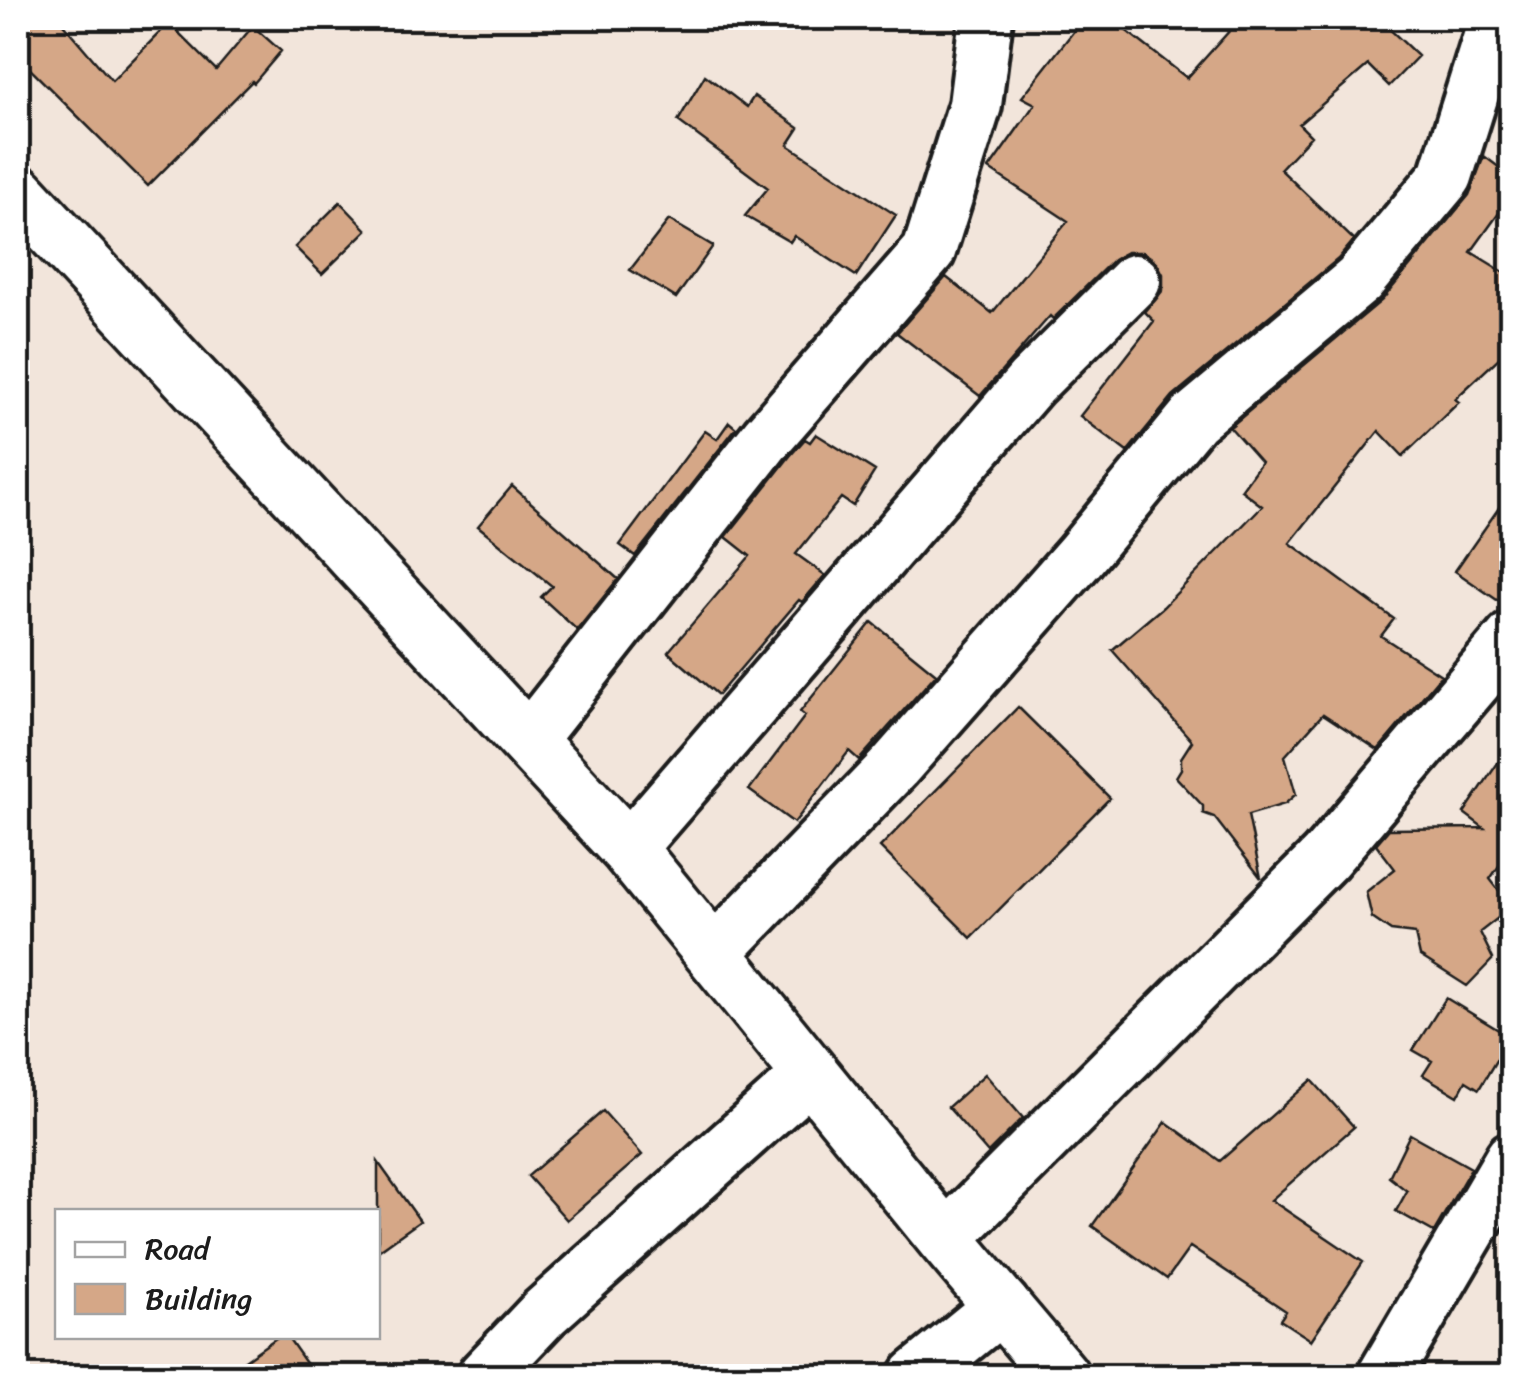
<svg xmlns="http://www.w3.org/2000/svg" width="1529" height="1394" font-family="Sriracha,sans-serif">
	<style>
		.building { fill: #d5a787; stroke: #1c1c1c; stroke-width: 2.5 }
		.lines { fill: none; stroke-linecap: round; stroke-linejoin: round }
		.street-casing { stroke: #1c1c1c; stroke-width: 60 }
		.secondary-casing { stroke: #1c1c1c; stroke-width: 62 }
		.street { stroke: #fff; stroke-width: 52 }
		.secondary { stroke: #fff; stroke-width: 55 }
	</style>
	<rect width="100%" height="100%" fill="#f2e5db"/>
	<filter id="ink" filterUnits="userSpaceOnUse"><feTurbulence type="fractalNoise" baseFrequency=".01" numOctaves="2"/><feDisplacementMap in="SourceGraphic" scale="20" xChannelSelector="R" yChannelSelector="G"/><feConvolveMatrix kernelMatrix="1 2 1 2 8 2 1 2 1" color-interpolation-filters="sRGB"/></filter>
	<g filter="url(#ink)">
		<path class="building" d="M18,18H58L112,81L169,23L216,70L253,26L281,51L254,83L252,81L148,186L18,57Z
			M1084,18H1110L1187,78L1241,18H1378L1418,56L1389,86L1368,65L1299,124L1311,136L1280,169L1354,240L1338,259L1173,396L1127,452L1080,416L1154,321L1145,312L1163,290V274L1156,261L1143,252H1127L1113,260L1053,319L1050,316L980,396L897,333L946,277L992,313L1068,221L989,169L1035,104L1022,97Z
			M705,75L747,107L754,96L799,128L788,145L896,215L856,276L794,236L790,242L745,216L768,188L678,121Z
			M1484,156L1512,177V195L1471,252L1512,277V338L1499,358L1455,399L1459,402L1403,456L1379,431L1290,543L1394,619L1381,636L1441,675L1378,750L1323,714L1285,756L1296,794L1285,804L1248,815L1261,878L1214,817L1203,813V806L1176,777L1181,769V758L1192,741L1112,650L1163,607L1262,506L1241,490L1261,462L1230,427L1382,300L1469,195Z
			M340,202L367,230L322,274L295,247Z
			M669,220L713,246L676,298L630,270Z
			M729,422L736,428L635,556L620,545L705,431L717,439Z
			M816,434L875,471L853,506L841,498L796,554L825,575L802,602L799,600L718,695L668,652L750,556L726,537L790,456L805,439L810,442Z
			M512,486L618,579L577,630L541,597L552,586L478,526Z
			M1512,489V609H1510L1455,571Z
			M872,622L936,674L859,760L849,751L794,823L749,790L805,716L800,712Z
			M1018,707L1110,798L971,938L880,847Z
			M1512,742V847L1490,879L1512,907L1480,932L1493,959L1467,986L1420,956L1415,934L1391,931L1372,918L1366,892L1395,869L1376,844L1389,829L1484,828L1464,813Z
			M1446,998L1510,1037L1479,1089L1466,1081L1458,1096L1423,1075L1432,1061L1413,1050Z
			M985,1074L1023,1118L988,1153L948,1107Z
			M1312,1080L1354,1127L1271,1200L1363,1262L1311,1340L1280,1320L1286,1311L1190,1247L1167,1279L1092,1226L1166,1122L1220,1161Z
			M603,1111L642,1155L567,1220L528,1176Z
			M1410,1134L1471,1168L1434,1232L1396,1211L1407,1191L1389,1177Z
			M378,1162L420,1221L378,1251Z
			M279,1336H287L315,1376H222Z"/>
		<g class="lines">
			<defs>
				<path id="street" d="M528,741L767,437L929,251L975,105L986,18
					M628,849L1031,383L1134,281
					M713,954L895,766L1080,556L1193,419L1359,280L1446,176L1496,18
					M945,1239L1325,858L1512,638
					M484,1376L545,1312L811,1074
					M916,1376L1003,1305
					M1384,1376L1512,1158"/>
				<path id="secondary" d="M18,193L628,849L945,1239L1061,1376"/>
			</defs>
			<use href="#street" class="street-casing"/>
			<use href="#secondary" class="secondary-casing"/>
			<use href="#street" class="street"/>
			<use href="#secondary" class="secondary"/>
		</g>
	</g>
	<rect width="1529" height="1394" fill="none" stroke="#fff" stroke-width="60"/>
	<rect x="30" y="30" width="1469" height="1334" fill="none" stroke="#1c1c1c" stroke-width="4" filter="url(#ink)"/>
	<rect x="55" y="1209" width="325" height="130" fill="#ffffff" stroke="#a4a4a4" stroke-width="2.5"/>
	<rect x="75" y="1242" width="50" height="15" fill="#ffffff" stroke="#a4a4a4" stroke-width="2.5"/>
	<text x="145" y="1259" font-size="30" fill="#1c1c1c">Road</text>
	<rect x="75" y="1284" width="50" height="30" fill="#d5a787" stroke="#a4a4a4" stroke-width="2.5"/>
	<text x="145" y="1309" font-size="30" fill="#1c1c1c">Building</text>
</svg>
